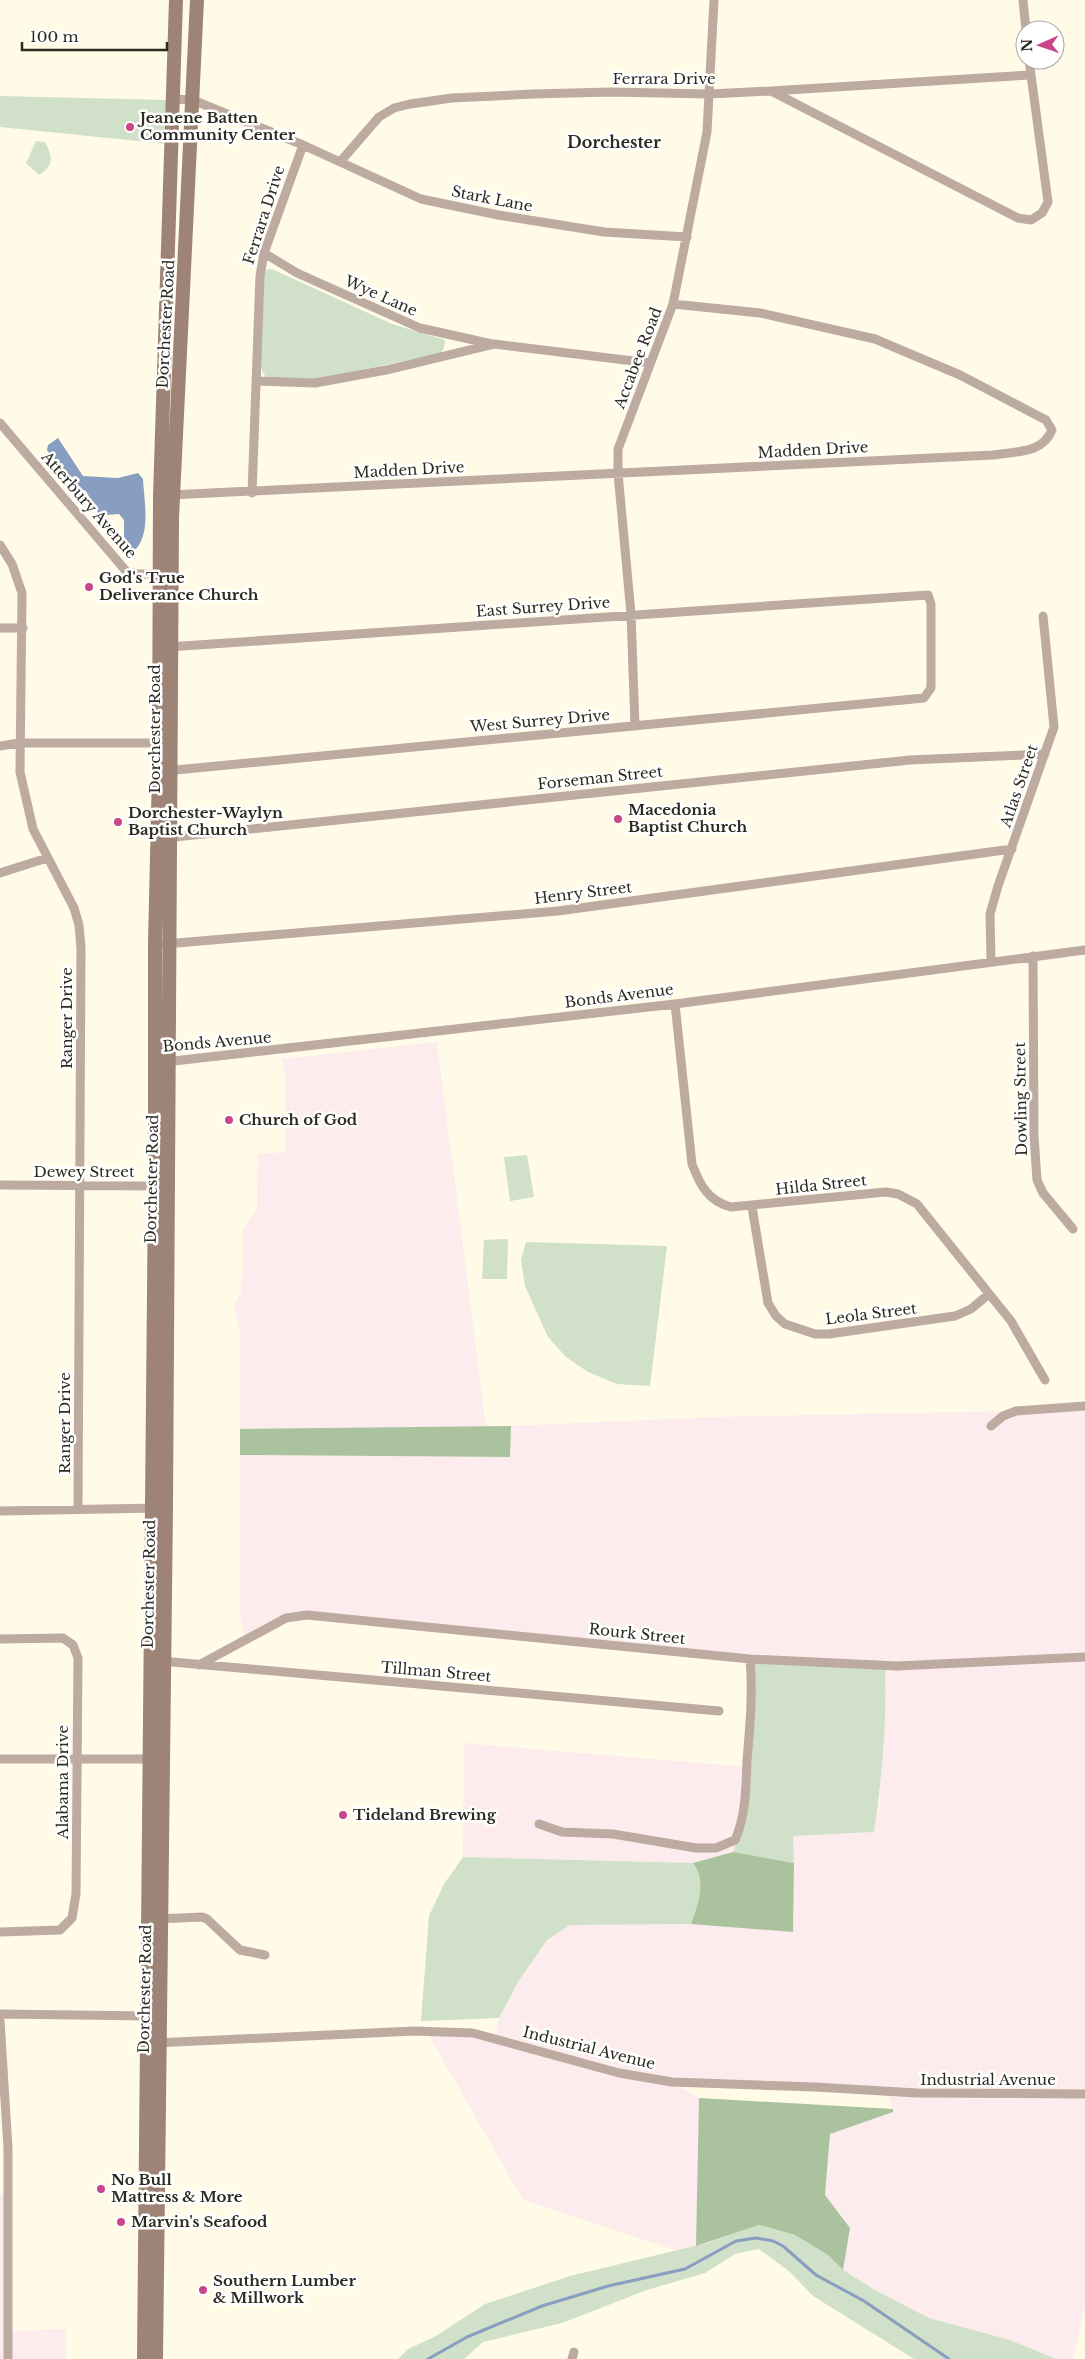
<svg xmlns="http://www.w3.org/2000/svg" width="1085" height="2359" font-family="'Libre Baskerville',serif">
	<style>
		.industrial { fill: #fceced }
		.green { fill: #d0e0c9 }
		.forest { fill: #aac29e }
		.water { fill: #889ec0 }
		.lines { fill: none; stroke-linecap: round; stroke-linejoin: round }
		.stream { stroke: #889ec0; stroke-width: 3 }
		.street { stroke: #bdaaa1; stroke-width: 9 }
		.secondary { stroke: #9e8377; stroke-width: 14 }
		.poi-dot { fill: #c9468a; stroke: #fff; stroke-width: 2 }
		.labels { text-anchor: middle; stroke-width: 5; stroke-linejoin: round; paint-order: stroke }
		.street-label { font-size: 15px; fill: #2c2b21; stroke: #fff }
		.poi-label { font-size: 15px; font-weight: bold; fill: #2c2b21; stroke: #fff; text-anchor: start }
		.neighbourhood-label { font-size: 16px; font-weight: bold; fill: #2c2b21; stroke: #fff }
	</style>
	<rect width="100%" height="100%" fill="#fffbe6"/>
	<path class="industrial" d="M437,1042L486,1427L240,1429V1333L234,1306L241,1291L243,1270V1229L257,1209L258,1154L286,1152L285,1074L282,1059Z
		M1085,1406V2306L1073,2359H1057L1013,2341L929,2318L875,2290L843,2270L850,2228L825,2195L830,2134L892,2112L889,2092L673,2083L699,2098L696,2246L676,2250L523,2200L427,2032L495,2039L499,2018L518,1982L547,1940L570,1925L691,1924L794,1863L793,1836L874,1832L879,1803L886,1698L806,1662L308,1615L286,1618L245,1640L240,1617V1455L510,1457L511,1426L715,1417L1013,1411Z
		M464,1743L747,1767L733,1852L693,1863L463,1857Z
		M0,2194H9V2331L66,2329V2359H0Z"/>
	<path class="green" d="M0,96L168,100L167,144L0,127Z
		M36,141L45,142C53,156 54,166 39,175L26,163Z
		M272,269L392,324L445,340L444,348L441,353L314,380L267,378L263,373L260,365L263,276L266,270Z
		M527,1155L534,1197L510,1201L504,1157Z
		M508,1239L507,1279H482L484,1240Z
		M526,1242L667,1246L650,1386L617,1384L588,1372L566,1357L548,1337L525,1286L521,1260Z
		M750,1659L885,1666C887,1721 882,1778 874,1832L793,1836L794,1863L733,1852L741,1827Z
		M463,1857L693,1863C707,1881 698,1905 691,1924L570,1925L547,1940L518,1982L499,2018L421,2021L429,1916L444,1884Z
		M758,2225L795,2235L828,2255L843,2270L875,2290L929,2318L1010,2340L1057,2359H914L813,2296L790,2272L759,2249L735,2254L705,2273L647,2290L562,2323L483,2342L464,2359H398L408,2349L436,2336L485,2304L570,2276L707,2243Z"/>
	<path class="forest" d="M511,1426L510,1457L240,1455V1429Z
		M733,1852L794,1863L793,1932L691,1924C698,1905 707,1881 693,1863Z
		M699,2098L893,2109V2112L830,2134L825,2195L850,2228L843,2270L828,2255L795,2235L759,2225L696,2246Z"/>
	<path class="water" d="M58,438L83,476L118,478L138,473L143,479C144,500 151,532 136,549L129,548L124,543V520L119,514L107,515L98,513L86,491L76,487L57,466L47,450L48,445Z"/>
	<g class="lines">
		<path class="stream" d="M428,2359L467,2337L542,2306L608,2286L685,2269L736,2241L756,2238L773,2241L783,2246L816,2275L864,2301L949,2359"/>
		<path class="street" d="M1023,0L1026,30
			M771,91L1030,75
			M174,99L193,100L303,145L421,199L498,215L604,232L687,237
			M340,162L379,117L394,108L410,104L452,98L533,94L611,92L710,94L771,91L1018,218L1031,220L1042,213L1048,202L1029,60
			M264,253L297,273L420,328L492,344
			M257,381L315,383L386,370L494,344L650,363
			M0,423L126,571L138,574H164
			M252,493L260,276L264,253L303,145
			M170,495L993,455C1017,451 1042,454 1052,430L1046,420L960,375L875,339L760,313L673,304
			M0,545L12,564L22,593L20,772L33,829L74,908L79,925L81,948L78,1509
			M0,628H23
			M635,726L631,614L618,473V449L673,304L707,132L714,0
			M0,746L19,743H162
			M165,771L924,698L931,688V604L928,595L168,647
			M165,838L910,760L1045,754
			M0,873L47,858
			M165,944L558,911L1012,849
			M1033,956L1034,1136L1037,1180L1043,1193L1073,1229
			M991,962L990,914L998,886L1054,727L1043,616
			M675,1004L692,1164C700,1185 708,1201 731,1207L886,1192L898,1194L917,1204L1011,1321L1045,1380
			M165,1062L675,1004L1085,950
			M0,1185L158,1186
			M752,1207L768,1303L776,1316L785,1324L815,1334H829L955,1316L971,1309L989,1294
			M991,1426L1003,1416L1016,1411L1085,1406
			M0,1511L156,1508
			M0,1639L63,1638L73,1645L78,1658L76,1894L72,1918L60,1930L0,1932
			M161,1661L719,1711
			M199,1665L286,1618L307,1615L750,1659L897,1666L1085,1657
			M0,1759H149
			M539,1824L562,1832L613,1834L696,1848H716L735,1840C746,1816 746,1786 747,1760C750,1726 753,1693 750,1659
			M157,1919L202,1917L207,1919L240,1950L265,1955
			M0,2014L150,2016
			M0,2021L8,2148V2359
			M154,2043L414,2031L473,2033L619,2073L672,2082L815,2087L917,2093L1085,2094
			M572,2359L574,2352"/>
		<path class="secondary" d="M144,2359L155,1186V943L159,771L160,496L176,0
			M156,2359L166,1508L172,518L197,0"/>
	</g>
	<g class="poi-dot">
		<circle cx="130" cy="127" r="5"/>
		<circle cx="89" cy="587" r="5"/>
		<circle cx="618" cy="819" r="5"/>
		<circle cx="118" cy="822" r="5"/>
		<circle cx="229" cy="1120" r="5"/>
		<circle cx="343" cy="1815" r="5"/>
		<circle cx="101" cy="2189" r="5"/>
		<circle cx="121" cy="2222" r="5"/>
		<circle cx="203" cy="2290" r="5"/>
	</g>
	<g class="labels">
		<g class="street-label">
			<text x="664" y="84">Ferrara Drive</text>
			<text transform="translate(492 199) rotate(11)" y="5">Stark Lane</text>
			<text transform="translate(264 215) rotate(-72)" y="5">Ferrara Drive</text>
			<text transform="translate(381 296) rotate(24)" y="5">Wye Lane</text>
			<text transform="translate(166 324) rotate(-87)" y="5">Dorchester Road</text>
			<text transform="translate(638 358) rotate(-69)" y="5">Accabee Road</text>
			<text transform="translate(813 450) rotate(-3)" y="5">Madden Drive</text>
			<text transform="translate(409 470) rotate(-3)" y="5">Madden Drive</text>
			<text transform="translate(89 505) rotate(49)" y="5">Atterbury Avenue</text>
			<text transform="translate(543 607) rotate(-4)" y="5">East Surrey Drive</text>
			<text transform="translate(540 721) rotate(-5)" y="5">West Surrey Drive</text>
			<text transform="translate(155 729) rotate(-90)" y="5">Dorchester Road</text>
			<text transform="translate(600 778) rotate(-6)" y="5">Forseman Street</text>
			<text transform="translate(1019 786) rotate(-71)" y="5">Atlas Street</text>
			<text transform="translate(583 893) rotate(-7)" y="5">Henry Street</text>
			<text transform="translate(619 996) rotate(-7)" y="5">Bonds Avenue</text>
			<text transform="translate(67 1018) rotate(-90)" y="5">Ranger Drive</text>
			<text transform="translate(217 1042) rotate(-5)" y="5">Bonds Avenue</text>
			<text transform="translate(1021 1099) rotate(-91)" y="5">Dowling Street</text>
			<text x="84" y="1177">Dewey Street</text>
			<text transform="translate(152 1179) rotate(-89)" y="5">Dorchester Road</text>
			<text transform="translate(821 1185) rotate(-6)" y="5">Hilda Street</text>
			<text transform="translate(871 1314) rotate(-7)" y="5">Leola Street</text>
			<text transform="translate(65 1423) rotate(-90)" y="5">Ranger Drive</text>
			<text transform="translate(149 1584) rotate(-89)" y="5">Dorchester Road</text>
			<text transform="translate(637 1634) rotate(6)" y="5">Rourk Street</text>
			<text transform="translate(436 1672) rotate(5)" y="5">Tillman Street</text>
			<text transform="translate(63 1782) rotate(-90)" y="5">Alabama Drive</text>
			<text transform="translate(145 1989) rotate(-89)" y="5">Dorchester Road</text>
			<text transform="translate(589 2048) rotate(14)" y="5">Industrial Avenue</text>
			<text x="988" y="2085">Industrial Avenue</text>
		</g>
		<g class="poi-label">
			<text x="140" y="123">Jeanene Batten<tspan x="140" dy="17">Community Center</tspan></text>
			<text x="99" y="583">God's True<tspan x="99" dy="17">Deliverance Church</tspan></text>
			<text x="628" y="815">Macedonia<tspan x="628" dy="17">Baptist Church</tspan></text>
			<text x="128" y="818">Dorchester-Waylyn<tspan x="128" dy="17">Baptist Church</tspan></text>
			<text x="239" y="1125">Church of God</text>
			<text x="353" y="1820">Tideland Brewing</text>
			<text x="111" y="2185">No Bull<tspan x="111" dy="17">Mattress &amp; More</tspan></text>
			<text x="131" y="2227">Marvin's Seafood</text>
			<text x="213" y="2286">Southern Lumber<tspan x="213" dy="17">&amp; Millwork</tspan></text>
		</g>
		<g class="neighbourhood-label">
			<text x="614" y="148">Dorchester</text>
		</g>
	</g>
	<g transform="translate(1040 45) rotate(268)"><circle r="24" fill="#ffffff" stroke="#abaaa6"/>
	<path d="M0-4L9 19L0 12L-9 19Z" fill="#c9468a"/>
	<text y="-8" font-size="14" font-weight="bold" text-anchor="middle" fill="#2c2b21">N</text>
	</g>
	<path d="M22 42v8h145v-8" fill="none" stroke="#2c2b21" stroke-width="2.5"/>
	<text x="30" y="42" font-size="15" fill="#2c2b21" stroke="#ffffff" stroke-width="4" paint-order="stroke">100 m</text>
</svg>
